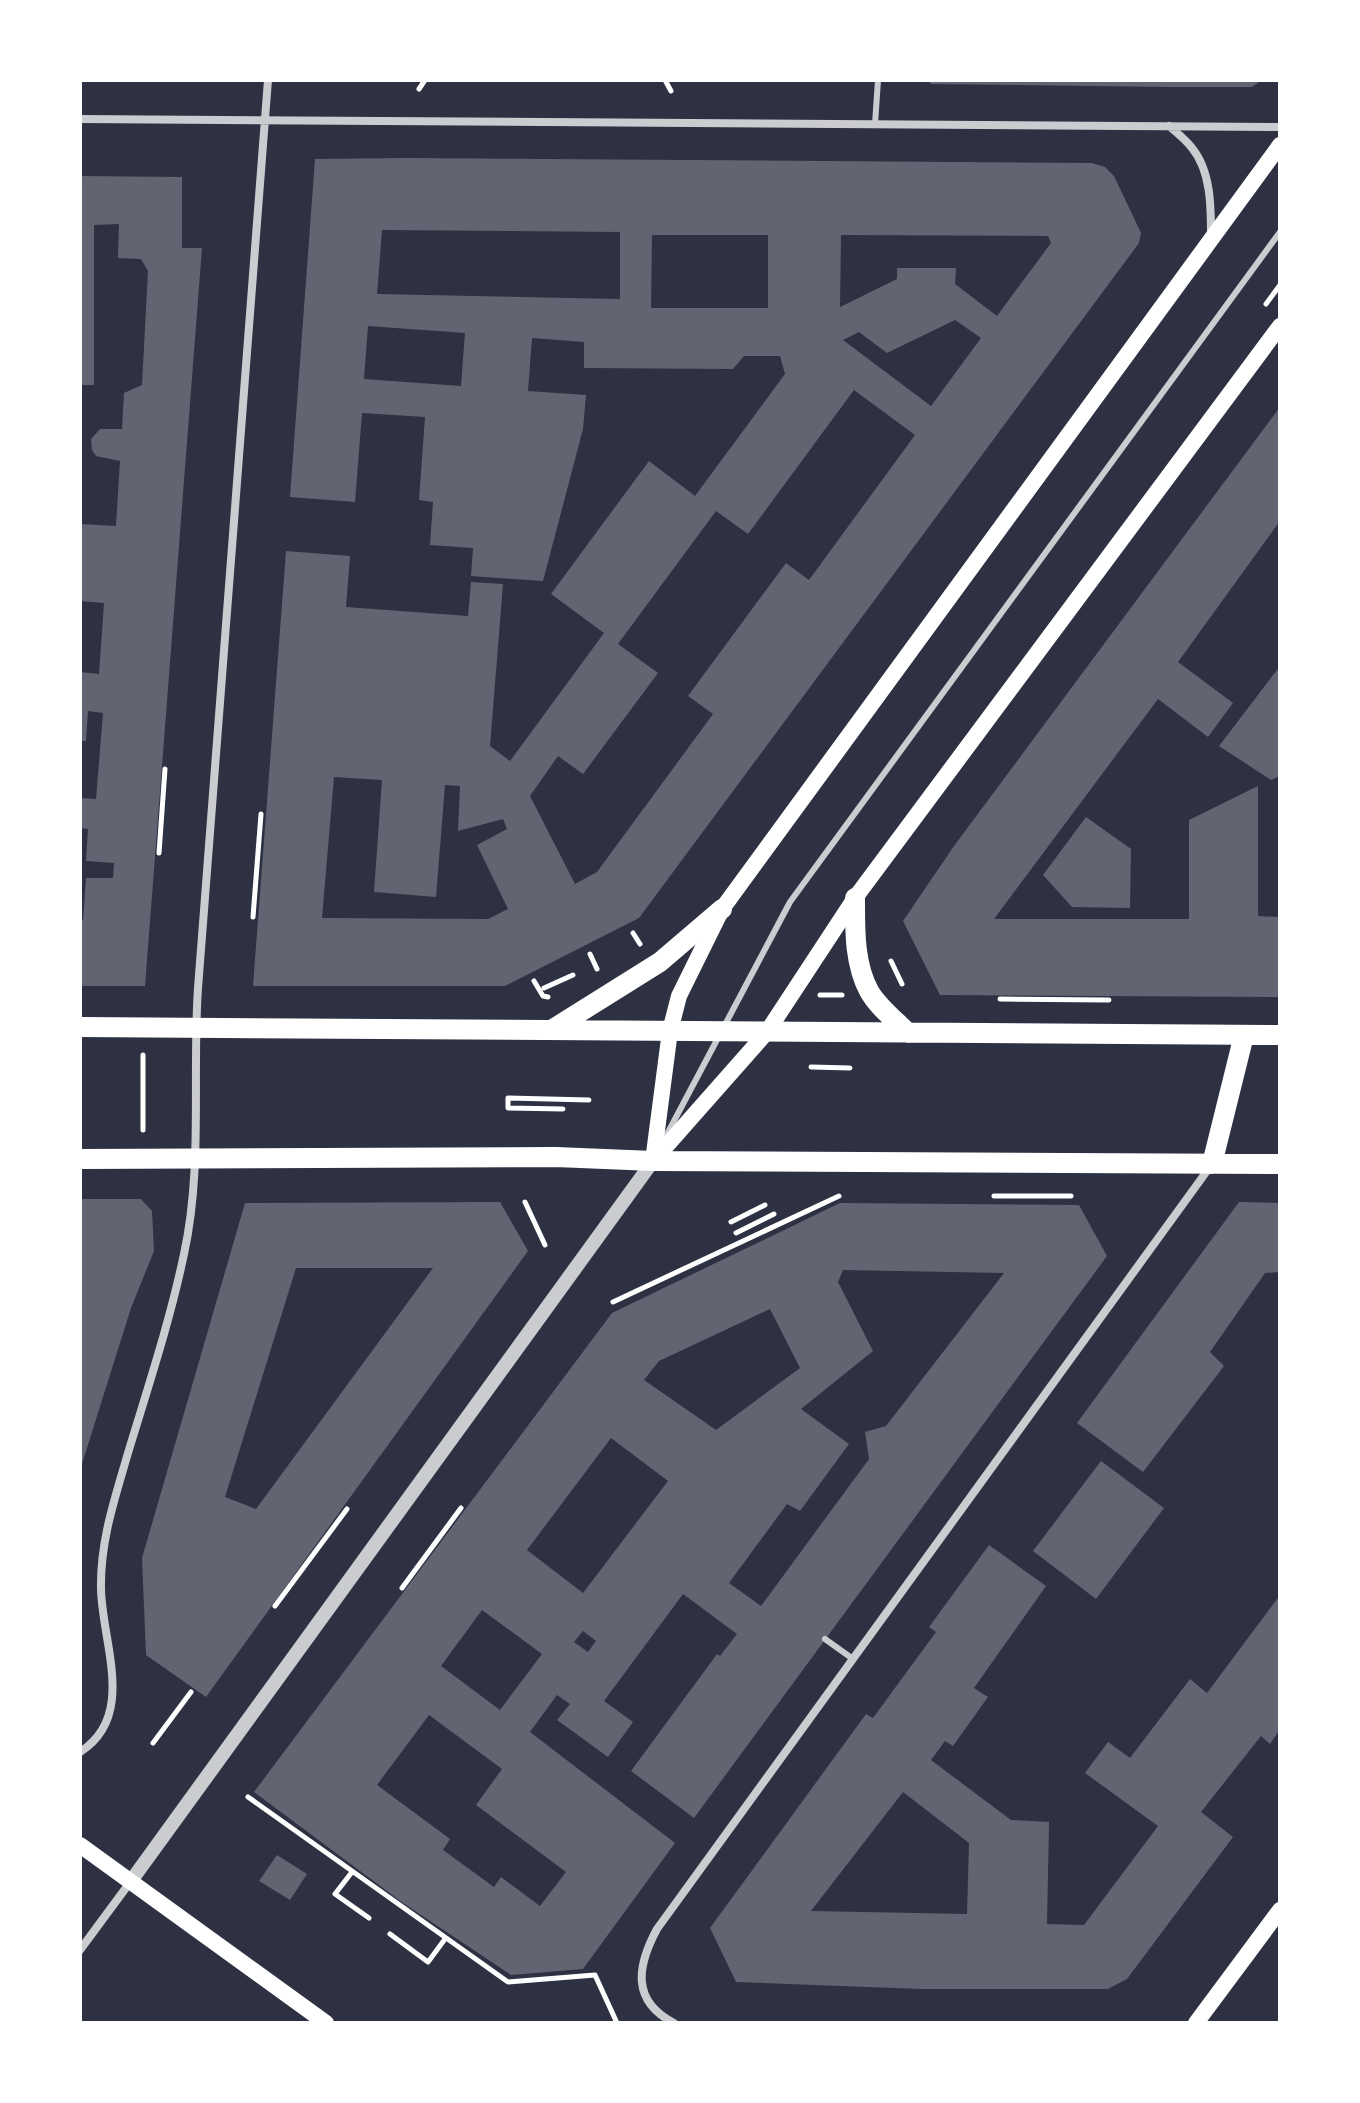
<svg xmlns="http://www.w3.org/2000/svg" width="1360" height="2103" font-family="'Varela Round',sans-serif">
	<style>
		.building { fill: #626471; fill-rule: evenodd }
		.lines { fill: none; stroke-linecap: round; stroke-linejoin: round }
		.path { stroke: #fff; stroke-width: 5 }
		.service { stroke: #caccd0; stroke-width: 6 }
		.minor { stroke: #caccd0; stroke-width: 8 }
		.tertiary { stroke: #caccd0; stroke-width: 14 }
		.secondary { stroke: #fff; stroke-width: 16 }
		.primary { stroke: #fff; stroke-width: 20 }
	</style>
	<rect width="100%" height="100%" fill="#2d3142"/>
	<path class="building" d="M927,80H1262L1252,87H1170L931,84Z
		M405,158L1092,163L1105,167L1114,176L1141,233L1139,243L639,918L505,986H253L286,551L350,556L346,607L468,616L471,582L503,584L490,746L510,761L604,633L551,594L649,461L695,496L785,374L780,356H744L733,369L584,368V342L532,338L528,391L586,395L583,429L543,581L471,576L473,548L430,545L433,502L419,500L425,417L362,413L355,502L290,497L315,159ZM382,230L620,232V299L377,294ZM652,235H768V308H651ZM841,235L1048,236L1051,243L997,316L955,284L956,268H897V279L840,307ZM955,320L981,338L931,406L843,340L859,332L887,353ZM368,326L465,333L461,386L364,379ZM854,390L915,435L809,580L786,563L688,696L713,714L597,872L575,884L530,796L558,756L583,774L658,673L618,644L716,511L748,534ZM334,777L382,780L374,892L436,897L445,785L460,786L458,831L503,819L507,829L477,845L508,909L488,919L322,918Z
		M80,176L182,177V248H202L145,986H80V920H83L86,878H113L114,863L86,861L88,829L80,828V798L96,799L103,713L88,711L86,741H80V672L99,674L104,603L80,601V524L116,526L120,461L96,456L92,450L91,439L100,429H122L124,393L142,385L148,271L141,259L118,258L119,224L94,225V385H80Z
		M1280,407V521L1178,662L1233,703L1208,737L1158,699L994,919H1189V820L1258,786V916L1280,917V997L940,995L903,921L954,846Z
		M1280,666V776L1271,780L1219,746Z
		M1086,817L1131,849L1130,908L1072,907L1043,875Z
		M80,1199H141L152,1211L154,1251L131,1308L81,1467Z
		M500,1202L528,1251L206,1697L146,1655L142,1558L245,1203ZM296,1268H433L256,1509L225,1497Z
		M1239,1202L1280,1203V1272L1265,1273L1210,1352L1224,1366L1143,1472L1077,1423Z
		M840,1203L1079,1205L1107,1256L694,1818L631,1771L717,1654L720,1656L737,1634L683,1594L604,1701L633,1722L608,1757L557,1720L570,1704L557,1695L530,1732L675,1843L583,1969L511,1975L403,1903L254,1792L612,1313ZM843,1270L1004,1273L886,1426L865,1432L869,1459L761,1606L729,1583L787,1504L800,1511L849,1444L801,1409L873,1351L838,1282ZM770,1309L800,1368L716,1430L644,1380L659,1361ZM611,1438L668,1481L583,1593L527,1550ZM482,1610L542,1654L500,1710L441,1666ZM583,1631L596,1641L588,1652L574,1642ZM429,1715L502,1769L476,1805L566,1872L540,1906L501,1877L494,1887L443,1850L450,1839L377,1785Z
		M1101,1461L1164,1508L1096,1599L1033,1551Z
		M989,1545L1046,1586L974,1688L988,1697L953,1746L945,1741L931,1760L1011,1820L1049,1822L1047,1924L1084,1925L1158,1826L1085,1773L1108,1742L1130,1758L1190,1679L1207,1693L1280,1595V1729L1270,1744L1261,1736L1201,1812L1233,1837L1127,1979L1108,1989H921L736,1982L710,1928L866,1714L873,1718L936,1632L929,1627ZM903,1792L969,1843L967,1914L811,1911Z
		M277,1855L307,1874L290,1900L259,1881Z"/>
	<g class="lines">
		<path class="path" d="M665,80L671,91
			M419,89L425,80
			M1266,304L1280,285
			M159,853L165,769
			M253,917L261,814
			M633,933L640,944
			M590,954L597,969
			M891,961L902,984
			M534,981L543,996L548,997
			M544,988L573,975
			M820,995H842
			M1000,999L1109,1000
			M143,1055V1130
			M811,1067L850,1068
			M563,1109L508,1108V1098L589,1100
			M994,1196H1071
			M525,1202L545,1245
			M731,1222L765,1205
			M736,1233L774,1214
			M613,1302L839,1196
			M402,1588L461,1508
			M275,1606L347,1509
			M153,1743L191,1692
			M248,1797L508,1982L595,1975L617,2023
			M352,1872L335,1894L369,1918
			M390,1934L428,1962L445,1939"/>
		<path class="service" d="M875,124L878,80
			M665,1138L790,902L1280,232
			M825,1639L853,1659"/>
		<path class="minor" d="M80,119L1280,127
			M1169,126C1177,133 1186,140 1192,148C1211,171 1211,207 1211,235
			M80,1752C137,1716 102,1643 101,1589C100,1541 115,1498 128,1453C148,1387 170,1321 184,1254C203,1167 192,1077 198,988L268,80
			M80,1950L131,1881
			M674,2023C631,2001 637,1966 657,1929L1212,1164"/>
		<path class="tertiary" d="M131,1881L653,1161"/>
		<path class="secondary" d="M654,1160L767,1032L855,898L1280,326
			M653,1161L670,1031L679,996L722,909L1280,145
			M80,1845L326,2023
			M1196,2023L1280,1910"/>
		<path class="primary" d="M855,898C855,929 854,963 869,991C878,1007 895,1020 908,1033
			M80,1027L1280,1035
			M553,1029L660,962L722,909
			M80,1159L556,1157L653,1161L1280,1164
			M1212,1164L1244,1035"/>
	</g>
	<rect width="1360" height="2103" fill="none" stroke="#ffffff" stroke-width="164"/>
</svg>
